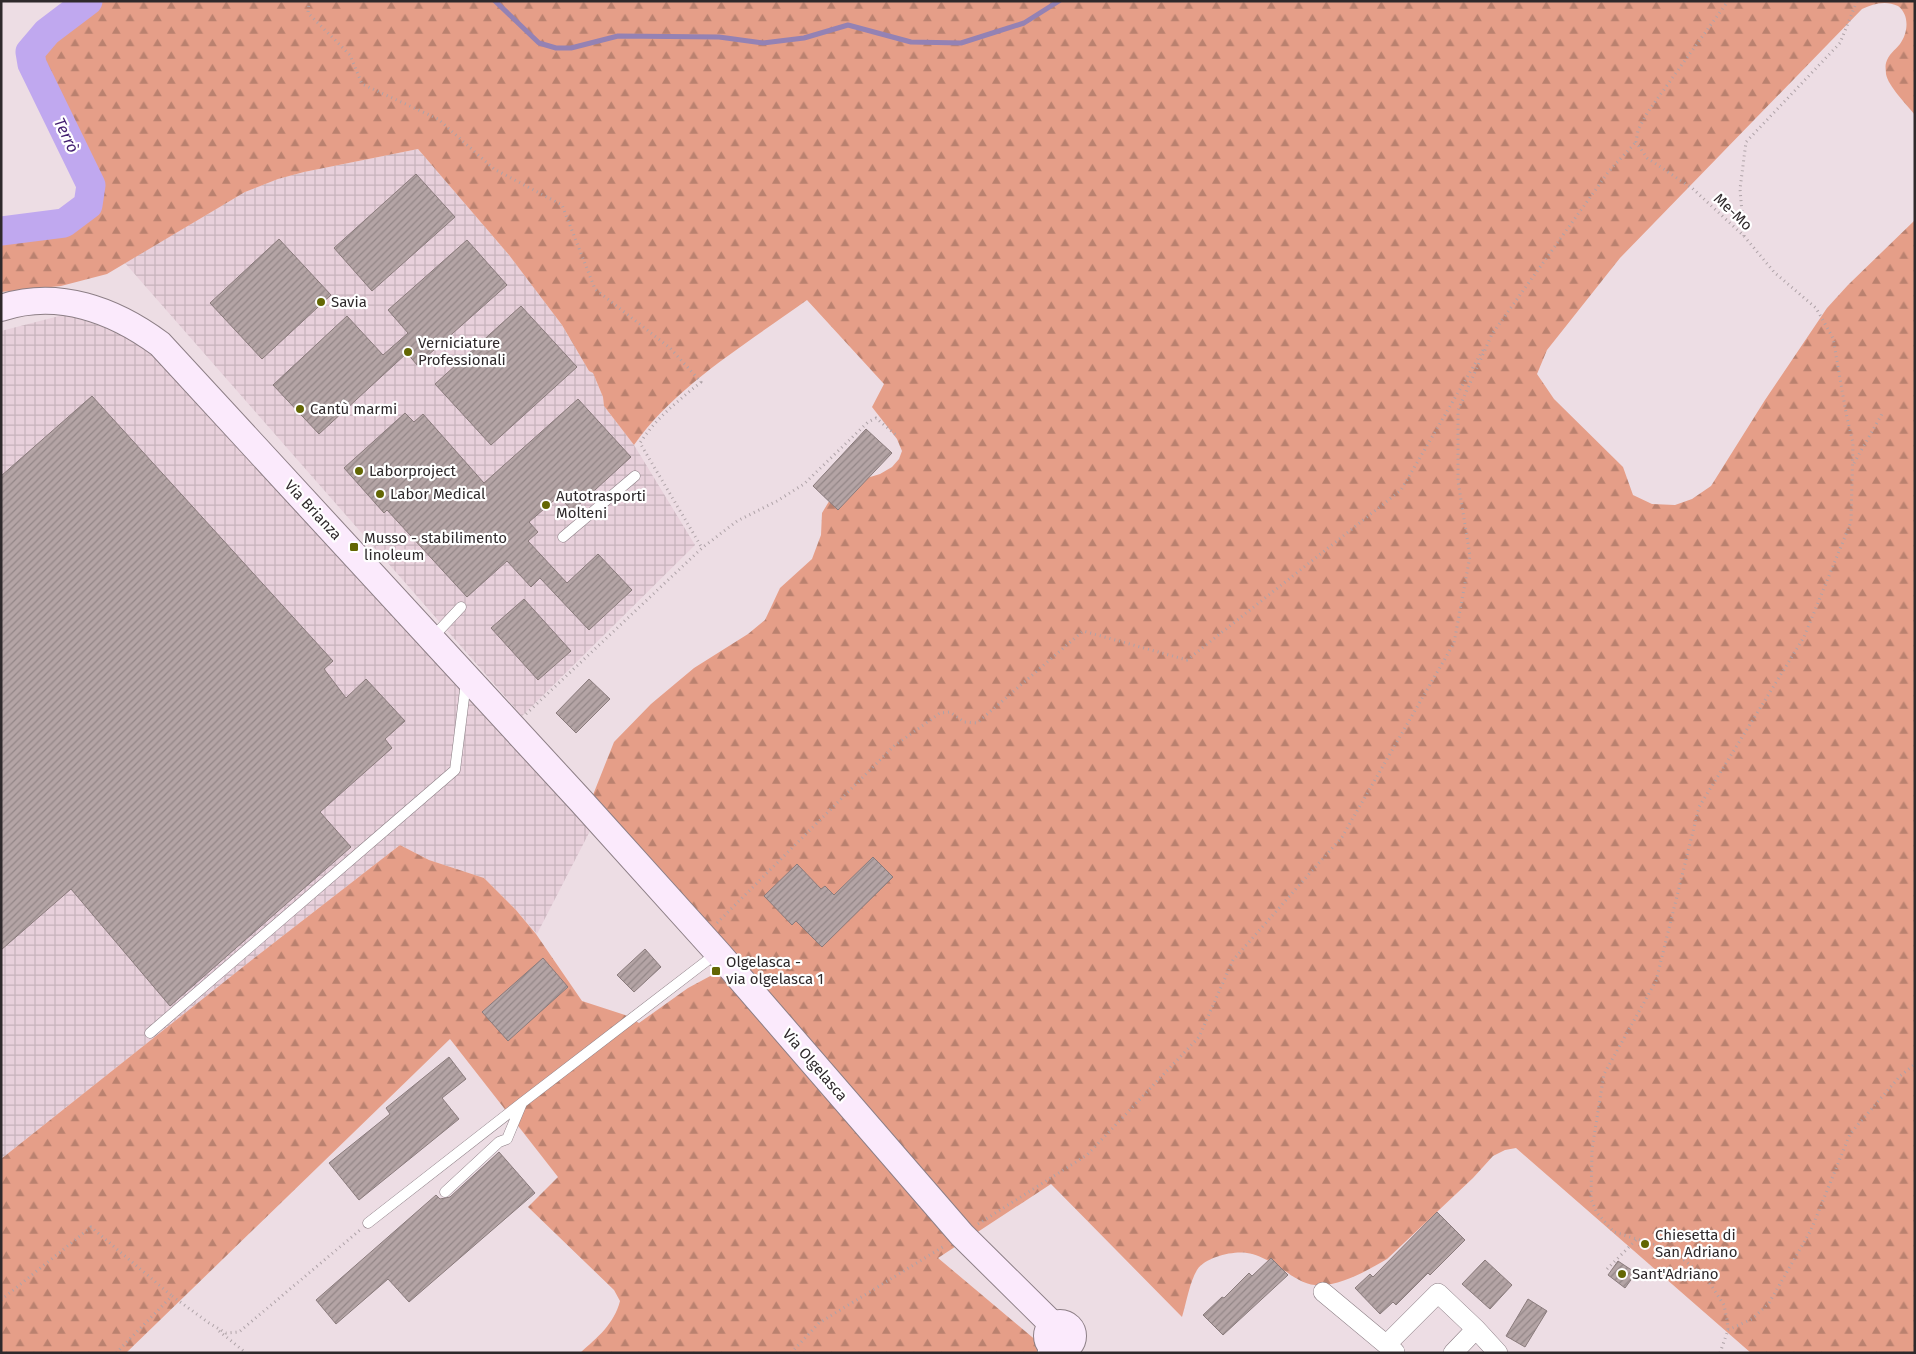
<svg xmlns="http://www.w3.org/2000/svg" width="1916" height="1354" font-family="'Fira Sans',sans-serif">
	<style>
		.industrial { fill: url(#industrial-grid) }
		.forest { fill: url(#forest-firs) }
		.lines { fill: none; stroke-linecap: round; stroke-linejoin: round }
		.stream { stroke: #9482b4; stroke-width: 5 }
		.river { stroke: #c0a8ef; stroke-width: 29 }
		.building { fill: url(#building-hatch); stroke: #8a7b7c }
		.lane-casing { stroke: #8c7e85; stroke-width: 11 }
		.street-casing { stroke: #8c7e85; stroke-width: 20 }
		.secondary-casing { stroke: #8c7e85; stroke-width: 28 }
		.path { stroke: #afa3a8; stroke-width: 3; stroke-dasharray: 1 4; stroke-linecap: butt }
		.lane { stroke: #fff; stroke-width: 10 }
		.street { stroke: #fff; stroke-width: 19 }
		.secondary { stroke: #fbeafc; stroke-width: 26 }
		.poi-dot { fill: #636703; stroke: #fff; stroke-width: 2 }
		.labels { text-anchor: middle; stroke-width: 4.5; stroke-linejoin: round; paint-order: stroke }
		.street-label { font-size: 15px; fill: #2e292b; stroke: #fff }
		.poi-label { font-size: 15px; fill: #2e292b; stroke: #fff; text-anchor: start }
		.water-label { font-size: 16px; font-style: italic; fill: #431f71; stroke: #fff }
	</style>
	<defs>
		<pattern id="industrial-grid" width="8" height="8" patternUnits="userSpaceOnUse" patternTransform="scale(1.25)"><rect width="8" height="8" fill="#e8d0db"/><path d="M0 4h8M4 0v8" fill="none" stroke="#c7b3bc"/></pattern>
		<pattern id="forest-firs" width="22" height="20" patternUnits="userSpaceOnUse" patternTransform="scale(1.25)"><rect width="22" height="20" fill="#e59e88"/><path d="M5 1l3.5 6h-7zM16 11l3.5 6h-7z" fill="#ba816f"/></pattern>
		<pattern id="building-hatch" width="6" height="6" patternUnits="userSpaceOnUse" patternTransform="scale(1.25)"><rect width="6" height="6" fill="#b4a4a5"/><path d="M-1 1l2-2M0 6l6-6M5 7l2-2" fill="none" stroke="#938687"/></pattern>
	</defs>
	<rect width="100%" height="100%" fill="#eddde4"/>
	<path class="industrial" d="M418,149L509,255L562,325L589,371L593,373L603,397L604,406L634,445L695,545L522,716L125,263L245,192L278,179L304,172Z
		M67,314L144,342L591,829L537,934L516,910L484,878L429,860L400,845L253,959L1,1159V331Z"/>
	<path class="forest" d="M82,1H1915V115C1907,105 1888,86 1886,74C1886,71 1885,66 1886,63C1888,55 1895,50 1900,44C1908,33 1910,15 1898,6C1885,0 1873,4 1862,9L1620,258L1547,350L1537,374L1554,399L1623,467L1633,495L1652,504L1675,505L1692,499L1711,486L1765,400L1827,308L1848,285L1915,220V1353H1751L1516,1148L1505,1150L1493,1156L1473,1178L1387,1259C1366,1271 1340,1287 1315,1285C1302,1284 1289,1274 1278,1266C1269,1261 1257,1254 1247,1253C1232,1251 1206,1257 1197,1270C1190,1281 1186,1304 1182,1317L1051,1184L938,1258L1051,1353H580C598,1337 614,1324 620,1301L614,1290L528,1207L558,1177L450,1039L126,1353H1V1159L253,959L400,845L429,860L484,878L516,910L536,934L582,1001L625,1015L639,1023L688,988L714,974L717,954L589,805L614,742L651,704L694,668L748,634L765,620L780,588L812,559L821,535L822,513L834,493L857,481L880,474L892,467L899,459L902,451L897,439L872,407L884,384L807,300C749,342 675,386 634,445L604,406L603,397L593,373L589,371L562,325L509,255L418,149L304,172L278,179L245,192L107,274L61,286L1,292V222C16,214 35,223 52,223C60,223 67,221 75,219C89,214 92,206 92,192L31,75C26,45 36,40 58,24C67,18 75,9 82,1Z"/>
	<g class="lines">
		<path class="stream" d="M495,1L539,43L556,48H571L618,36L719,37L763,43L804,38L848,25L911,42L961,43L1024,23L1059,1"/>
		<path class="river" d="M1,231L64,223L88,205L91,185L32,64L30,52L47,32L88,1"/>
	</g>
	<path class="building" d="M416,174L455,217L372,291L334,248Z
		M279,239L331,295L262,359L210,303Z
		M467,240L507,285L417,365L407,353L319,434L273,385L347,316L383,355L408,333L388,310Z
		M521,306L577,367L491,445L435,384Z
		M92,396L333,661L324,669L346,698L366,679L405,721L385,739L392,748L320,812L351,847L170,1006L71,889L1,950V476Z
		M578,399L631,457L572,511L559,496L529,522L538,532L528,541L567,583L598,554L632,590L589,630L540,578L531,587L507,561L467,597L387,510L384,513L344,468L405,413L414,422L423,414L484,483Z
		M866,429L892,453L838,510L813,486Z
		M524,599L571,651L538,680L491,628Z
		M589,679L610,699L576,733L556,713Z
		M873,857L893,877L822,947L796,921L792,925L764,896L797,864L821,889L825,886L834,895Z
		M645,949L661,967L634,992L617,975Z
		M543,958L568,987L508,1041L482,1012Z
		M449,1057L466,1079L442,1098L459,1119L359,1200L329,1163L390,1114L386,1108Z
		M499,1152L535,1193L409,1302L388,1279L336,1324L316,1300L436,1195L440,1199L450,1197Z
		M1437,1212L1465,1240L1430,1275L1428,1273L1396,1305L1393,1302L1380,1314L1355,1288L1370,1274L1373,1277Z
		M1271,1258L1288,1275L1223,1335L1203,1315L1222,1297L1224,1298L1249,1273L1252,1276Z
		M1485,1260L1512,1285L1490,1309L1462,1284Z
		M1618,1261L1636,1273L1625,1288L1608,1275Z
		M1528,1299L1547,1311L1525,1347L1506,1336Z"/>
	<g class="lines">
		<defs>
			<path id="lane" d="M563,537L635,476
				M432,638L461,607
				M150,1033L455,770L466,682
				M445,1192L499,1142L507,1139L522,1103
				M368,1223L523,1102L717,953"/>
			<path id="street" d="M1323,1292L1395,1352
				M1387,1344L1438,1293L1476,1329L1498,1353
				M1047,1353L1050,1345
				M1453,1353L1476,1329"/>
			<path id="secondary" d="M1,308C58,289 114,310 160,344L581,801L718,953L962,1235L1053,1325
				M1047 1336a13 13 0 1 1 26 0a13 13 0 1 1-26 0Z"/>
		</defs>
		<use href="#lane" class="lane-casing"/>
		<use href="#street" class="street-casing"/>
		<use href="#secondary" class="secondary-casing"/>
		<path class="path" d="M309,1L308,13L350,55L362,84L438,119L494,169L562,205L595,289L670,348L701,382C678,401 656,418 640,443L702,548
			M1744,236L1740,189L1746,142L1840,43L1857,1
			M1854,463L1882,414
			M526,714L702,548L737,521L777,501L804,484L868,422L876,418L896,435
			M717,923L894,746L940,713L950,712L964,722L977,723L1083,631L1187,660L1401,490L1483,350
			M978,1224L1087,1155L1199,1037L1233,960L1342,837L1454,643L1470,556L1458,481V410L1492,334L1609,171L1636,142
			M1607,1269L1637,1239
			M1,1300L91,1227L172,1296
			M1728,1330L1752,1319L1769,1303L1811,1230L1850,1134L1900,1076L1915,1064
			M219,1331L246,1353
			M116,1353L172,1296L209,1323L226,1333L239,1332L360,1230
			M791,1353L819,1323L946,1245
			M1720,1353L1728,1330L1727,1320L1724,1305L1707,1279L1672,1250L1614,1232L1597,1213L1591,1199L1592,1149L1604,1074L1656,981L1699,807L1804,637L1851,522L1853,443L1846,413L1833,338L1816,308L1774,272L1744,236L1692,188L1647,158L1636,142L1638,130L1647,113L1728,1"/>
		<use href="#lane" class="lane"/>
		<use href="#street" class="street"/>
		<use href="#secondary" class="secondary"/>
	</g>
	<g class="poi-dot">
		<circle cx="321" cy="302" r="5"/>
		<circle cx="408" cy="352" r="5"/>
		<circle cx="300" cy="409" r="5"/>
		<circle cx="359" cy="471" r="5"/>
		<circle cx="380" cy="494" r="5"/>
		<circle cx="546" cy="505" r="5"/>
		<rect x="349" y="542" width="10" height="10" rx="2.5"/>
		<rect x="711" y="966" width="10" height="10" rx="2.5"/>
		<circle cx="1645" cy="1244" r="5"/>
		<circle cx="1622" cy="1274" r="5"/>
	</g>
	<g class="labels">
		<g class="street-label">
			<text transform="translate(1733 212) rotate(43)" y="5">Me-Mo</text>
			<text transform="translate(313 510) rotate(47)" y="5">Via Brianza</text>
			<text transform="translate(815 1065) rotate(49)" y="5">Via Olgelasca</text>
		</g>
		<g class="poi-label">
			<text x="331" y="307">Savia</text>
			<text x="418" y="348">Verniciature<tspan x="418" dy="17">Professionali</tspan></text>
			<text x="310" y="414">Cantù marmi</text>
			<text x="369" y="476">Laborproject</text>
			<text x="390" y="499">Labor Medical</text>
			<text x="556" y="501">Autotrasporti<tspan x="556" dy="17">Molteni</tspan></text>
			<text x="364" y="543">Musso - stabilimento<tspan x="364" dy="17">linoleum</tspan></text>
			<text x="726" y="967">Olgelasca -<tspan x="726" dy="17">via olgelasca 1</tspan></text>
			<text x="1655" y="1240">Chiesetta di<tspan x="1655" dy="17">San Adriano</tspan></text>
			<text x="1632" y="1279">Sant'Adriano</text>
		</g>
		<g class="water-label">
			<text transform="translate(67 135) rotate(64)" y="6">Terrò</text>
		</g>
	</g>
	<rect width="1916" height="1354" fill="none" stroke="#2e292b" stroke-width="5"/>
</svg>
